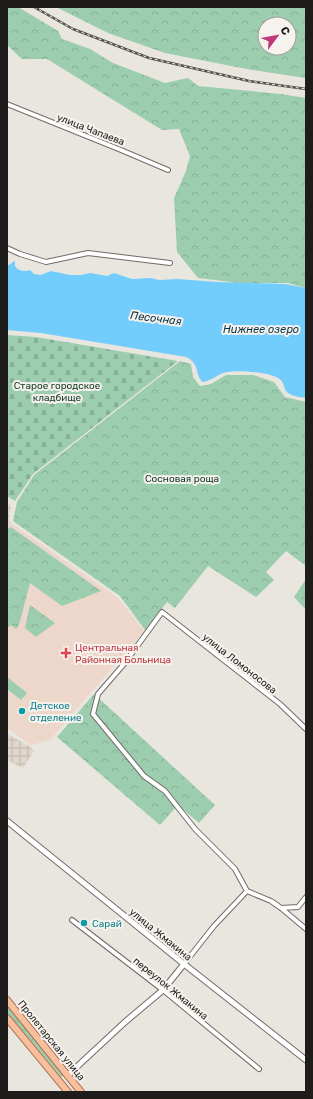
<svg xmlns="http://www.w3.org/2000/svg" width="313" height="1099" font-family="Rubik,sans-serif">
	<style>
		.industrial { fill: url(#industrial-grid) }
		.medical { fill: #edd7ca }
		.grass { fill: #9ccdaf }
		.forest { fill: url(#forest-crowns); fill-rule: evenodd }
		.cemetery { fill: url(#cemetery-stones) }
		.water { fill: #73cdfc }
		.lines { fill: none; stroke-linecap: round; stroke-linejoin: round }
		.minor-casing { stroke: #706c67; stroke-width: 6 }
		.tertiary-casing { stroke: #706c67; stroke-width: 7 }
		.primary-casing { stroke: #a86a45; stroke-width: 8 }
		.minor { stroke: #fff; stroke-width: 4 }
		.tertiary { stroke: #fff; stroke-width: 5 }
		.primary { stroke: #f7bf9d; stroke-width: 6 }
		.rail-casing { stroke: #524f4c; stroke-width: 2.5 }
		.rail { stroke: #f6f2ed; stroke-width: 1; stroke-dasharray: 3; stroke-linecap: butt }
		.health-dot { fill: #e0444e; stroke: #f6f2ed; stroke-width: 1.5 }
		.culture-dot { fill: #0f9aa8; stroke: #f6f2ed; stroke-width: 1.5 }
		.labels { text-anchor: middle; stroke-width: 4; stroke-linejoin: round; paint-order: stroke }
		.street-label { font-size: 10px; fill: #1f1d1b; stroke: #f6f2ed }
		.park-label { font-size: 10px; fill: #123825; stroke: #f6f2ed }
		.health-label { font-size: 10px; fill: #be3a42; stroke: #f6f2ed; text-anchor: start }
		.culture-label { font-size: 10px; fill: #0d838f; stroke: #f6f2ed; text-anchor: start }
		.water-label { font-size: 11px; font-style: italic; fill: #0a3447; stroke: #f6f2ed }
	</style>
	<defs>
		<pattern id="industrial-grid" width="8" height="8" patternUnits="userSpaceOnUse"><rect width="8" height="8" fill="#e0d7cb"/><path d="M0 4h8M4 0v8" fill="none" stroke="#c0b8ae"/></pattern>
		<pattern id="forest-crowns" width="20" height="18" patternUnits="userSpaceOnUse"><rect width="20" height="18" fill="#9ccdaf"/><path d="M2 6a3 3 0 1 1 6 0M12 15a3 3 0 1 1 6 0" fill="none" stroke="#86b096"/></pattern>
		<pattern id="cemetery-stones" width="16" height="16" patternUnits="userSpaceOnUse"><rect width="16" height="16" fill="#9ccdaf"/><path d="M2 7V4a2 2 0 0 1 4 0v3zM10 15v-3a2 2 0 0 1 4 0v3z" fill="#86b096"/></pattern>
	</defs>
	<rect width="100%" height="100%" fill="#e9e5df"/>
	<path class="industrial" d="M7,503L11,506L9,519L11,523L7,524Z
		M7,734L29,746L34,751L23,768L7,760Z"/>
	<path class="medical" d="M11,523L118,598L144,631L50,740L31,745L7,728V525Z"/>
	<path class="grass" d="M7,677L27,693L21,700L7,689Z"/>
	<path class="forest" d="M7,7H18L58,31L62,39L90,49L113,63L165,83L188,78L198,86L281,94L306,98V288L288,283H239L198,278L177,252L174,198L186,171L190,156L179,129L162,130L47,59H22L7,45Z
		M56,7H306V78L252,70L165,53L108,33ZM265,24H289V48H265Z
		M180,361L191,364L193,377L200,386L211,384L226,375H253L274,382L285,397L306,402V566L286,551L266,572L274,580L256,597L208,566L175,608L167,602L145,630L120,596L13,521L17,502L34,475Z
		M11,527L101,591L62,606L30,583L19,625L16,629L11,625L7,628V529Z
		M306,579V610L294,597Z
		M30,605L55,623L36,637L25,628Z
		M94,694L215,805L199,823L178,805L160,825L57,737Z
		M7,1005L64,1075L61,1077L7,1012Z"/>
	<path class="cemetery" d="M7,335L36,337L178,361L33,474L15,501L7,496Z"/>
	<path class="water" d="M15,261V266C18,271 24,272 30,270L34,274L41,275L51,271L70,275H81L90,273L107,276L114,273L132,279L151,278L159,280L178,279L217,282L285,284L306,288V398C300,397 289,396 286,391C283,386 284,381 278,378C268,372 234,369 223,373C216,376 210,381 203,382C194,375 201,364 186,357L41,333L7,330V266Z"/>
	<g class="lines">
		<defs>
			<path id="minor" d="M7,104L121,150L168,170
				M7,248L20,254L46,262L88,253L170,263
				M306,729L280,704L162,612L124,664L98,694L93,714L144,776L165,791L195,829L235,869L247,891L271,901L281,908L306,929
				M281,908L298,907L306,897
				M72,920L163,990L259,1069
				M184,964L214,926L247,891"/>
			<path id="tertiary" d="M7,821L184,964L306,1060
				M68,1075L125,1022L163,990L184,964"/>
			<path id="primary" d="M7,1000L81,1092
				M7,1018L68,1092"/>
		</defs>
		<use href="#minor" class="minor-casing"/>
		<use href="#tertiary" class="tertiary-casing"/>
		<use href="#primary" class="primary-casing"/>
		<use href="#minor" class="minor"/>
		<use href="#tertiary" class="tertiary"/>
		<use href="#primary" class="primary"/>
		<defs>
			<path id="rail" d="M34,7L73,29L149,58L249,81L306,89"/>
		</defs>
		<use href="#rail" class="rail-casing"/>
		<use href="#rail" class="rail"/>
	</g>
	<path class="health-dot" d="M64 647h4v4h4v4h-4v4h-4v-4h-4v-4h4z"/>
	<g class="culture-dot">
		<circle cx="22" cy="711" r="4"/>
		<circle cx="84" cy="923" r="4"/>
	</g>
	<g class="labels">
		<g class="street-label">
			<text transform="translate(91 129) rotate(21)" y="4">улица Чапаева</text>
			<text transform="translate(240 663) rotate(38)" y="4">улица Ломоносова</text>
			<text transform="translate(161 934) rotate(39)" y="4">улица Жмакина</text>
			<text transform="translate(171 988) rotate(39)" y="4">переулок Жмакина</text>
			<text transform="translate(52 1040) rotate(51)" y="4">Пролетарская улица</text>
		</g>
		<g class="park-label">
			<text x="57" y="389">Старое городское<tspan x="57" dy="12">кладбище</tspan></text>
			<text x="182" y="482">Сосновая роща</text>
		</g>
		<g class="health-label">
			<text x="75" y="651">Центральная<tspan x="75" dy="12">Районная Больница</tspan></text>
		</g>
		<g class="culture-label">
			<text x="30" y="709">Детское<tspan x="30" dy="12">отделение</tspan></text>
			<text x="92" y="927">Сарай</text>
		</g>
		<g class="water-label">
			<text transform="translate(156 318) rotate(7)" y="4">Песочная</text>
			<text x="261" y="333">Нижнее озеро</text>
		</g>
	</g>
	<rect width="313" height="1099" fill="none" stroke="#1f1d1b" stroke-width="16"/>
	<g transform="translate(277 36) rotate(58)"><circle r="19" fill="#f6f2ed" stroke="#a09d99"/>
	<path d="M0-3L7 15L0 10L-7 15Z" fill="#bf397a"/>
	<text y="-6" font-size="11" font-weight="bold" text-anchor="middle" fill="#1f1d1b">С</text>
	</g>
</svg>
